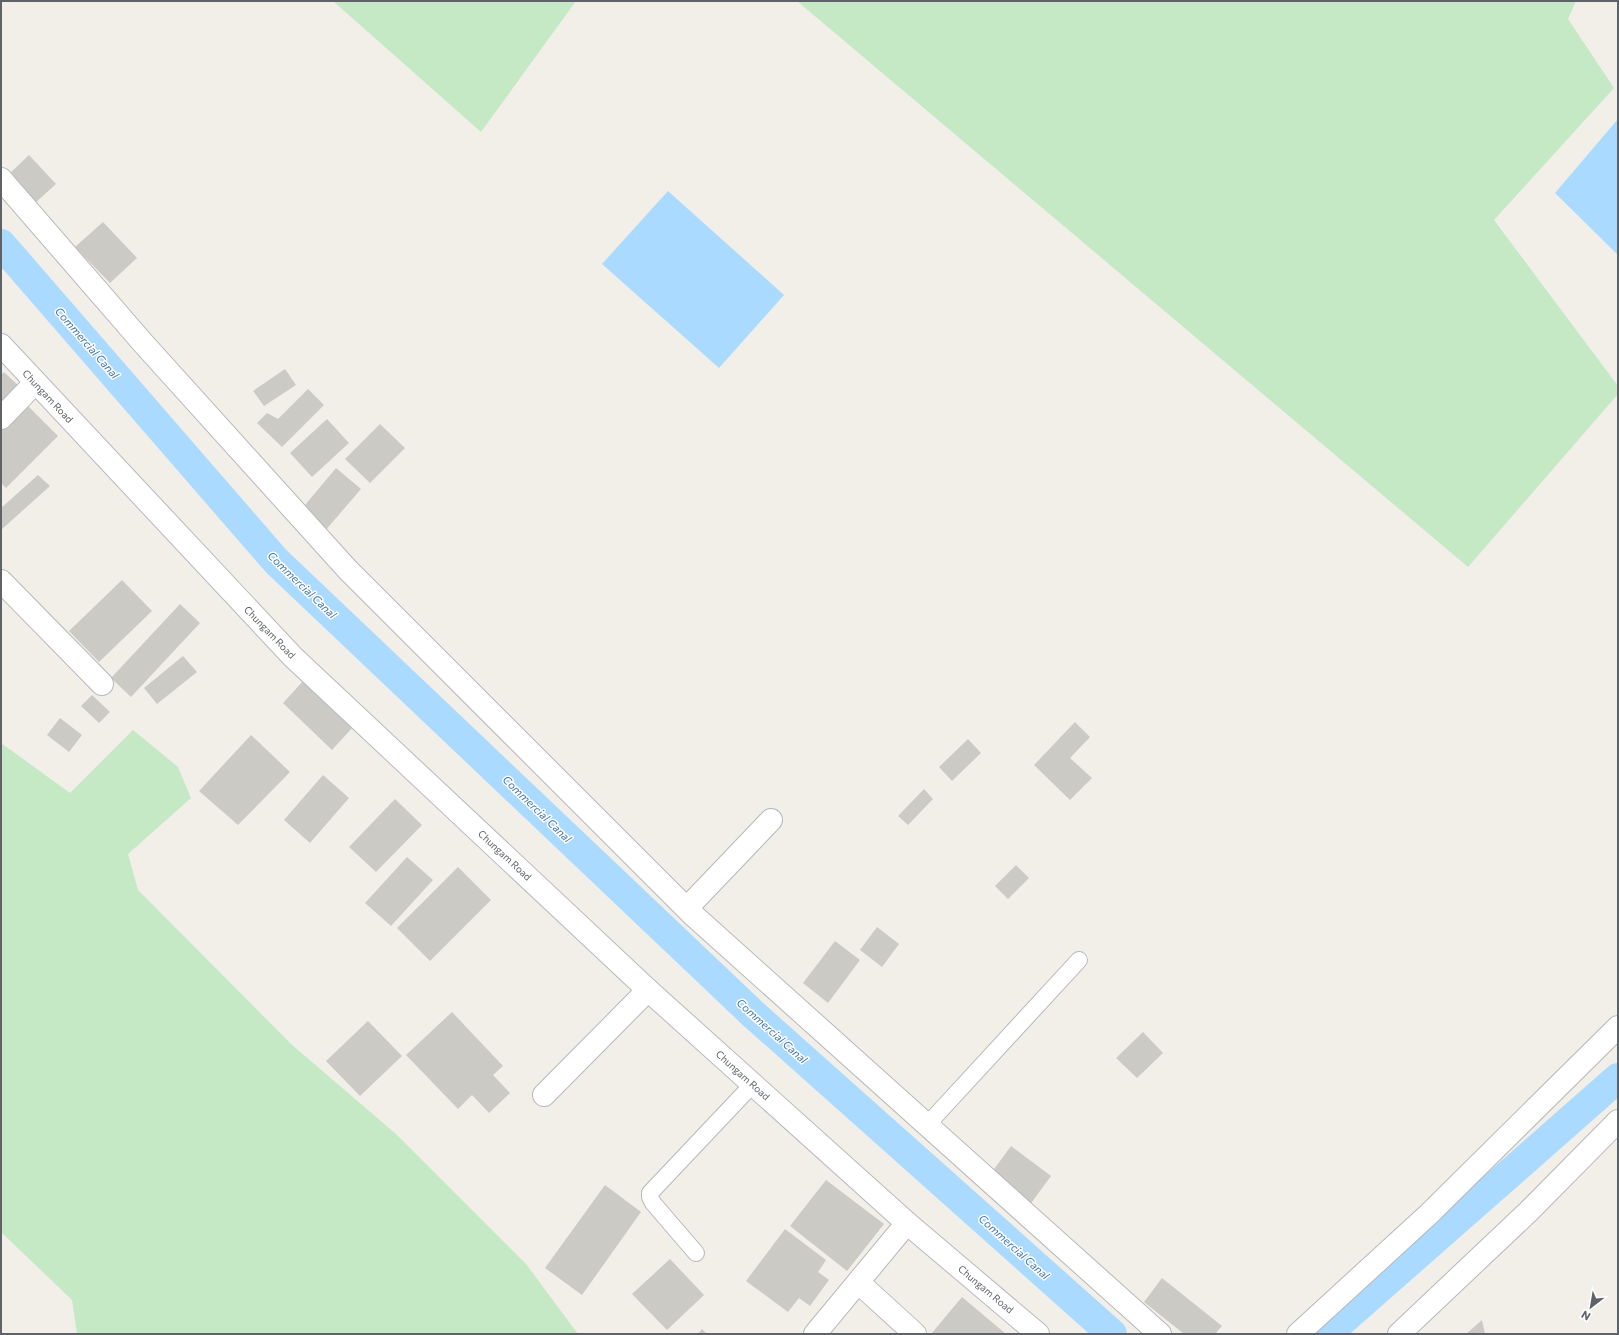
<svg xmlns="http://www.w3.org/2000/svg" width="1619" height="1335" font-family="Commissioner,sans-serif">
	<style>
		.green { fill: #c5e8c5 }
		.water { fill: #aadaff }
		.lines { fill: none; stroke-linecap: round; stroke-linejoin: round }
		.canal { stroke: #aadaff; stroke-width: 30 }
		.building { fill: #cccac5 }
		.lane-casing { stroke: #b5b8bc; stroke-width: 18 }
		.street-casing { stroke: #b5b8bc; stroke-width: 24 }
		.secondary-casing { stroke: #b6babf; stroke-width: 24 }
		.lane { stroke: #fff; stroke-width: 16 }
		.street { stroke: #fff; stroke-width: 22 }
		.secondary { stroke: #fff; stroke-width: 22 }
		.labels { text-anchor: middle; stroke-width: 3; stroke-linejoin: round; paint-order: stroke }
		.street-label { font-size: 10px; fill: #5f6368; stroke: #fff }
		.water-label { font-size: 11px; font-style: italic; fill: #4174aa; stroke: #fff }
	</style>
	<rect width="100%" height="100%" fill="#f1efe8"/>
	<path class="green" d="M333,1H576L481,132Z
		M797,1H1576L1568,19L1614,88L1494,220L1618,386V394L1468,567Z
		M133,730L178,767L191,798L128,854L138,890L291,1044L396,1134L526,1264L578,1334H77L72,1300L1,1232V743L70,793Z"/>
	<path class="water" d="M1618,119V255L1555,193Z
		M668,191L784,295L719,368L602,264Z"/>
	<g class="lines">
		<path class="canal" d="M1,244L276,561L753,1014L1112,1334
			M1327,1334L1618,1078"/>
	</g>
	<path class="building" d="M29,155L56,184L34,204L8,175Z
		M103,222L137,258L110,283L75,247Z
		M285,369L296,385L264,406L253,391Z
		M4,372L21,388L1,408V375Z
		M308,389L324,405L282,447L257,423L267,413L278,419Z
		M23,401L58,436L6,488L1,483V422Z
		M327,419L349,443L312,477L290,453Z
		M380,424L405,448L370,483L345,459Z
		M336,468L361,489L324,532L300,511Z
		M38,475L50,486L1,530V508Z
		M122,580L152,611L99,662L69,631Z
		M180,604L200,623L131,697L111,678Z
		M183,656L197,672L157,704L144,688Z
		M304,680L353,727L332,750L283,703Z
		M92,695L110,712L99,723L81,706Z
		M60,718L82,735L69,752L47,735Z
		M1075,722L1090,737L1070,758L1092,778L1070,800L1034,765Z
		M251,735L290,772L238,825L199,791Z
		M968,739L981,753L952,781L939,767Z
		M323,775L349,798L310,843L284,820Z
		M924,789L933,799L908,825L898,816Z
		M395,799L422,825L376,872L349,847Z
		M407,857L433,880L391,926L365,903Z
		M1016,865L1029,878L1008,899L995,886Z
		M458,867L491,900L430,961L397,928Z
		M877,927L899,944L882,967L860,950Z
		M835,941L860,960L828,1003L803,983Z
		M452,1012L503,1066L493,1075L510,1093L489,1113L472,1095L458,1109L406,1055Z
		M368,1021L402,1056L360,1096L326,1061Z
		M1143,1032L1163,1053L1137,1078L1116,1058Z
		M1011,1146L1051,1176L1029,1206L989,1176Z
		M826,1180L884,1224L847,1271L790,1226Z
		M605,1185L641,1212L582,1295L545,1268Z
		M785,1229L826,1260L818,1272L829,1280L810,1306L799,1298L788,1312L746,1281Z
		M670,1259L704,1295L667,1330L632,1294Z
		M1162,1278L1222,1326L1215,1334H1184L1144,1302Z
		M962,1297L1006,1334H931Z
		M1482,1320L1485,1334H1466Z
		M702,1329L707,1334H698Z"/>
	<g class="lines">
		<defs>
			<path id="lane" d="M927,1125L1079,960
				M696,1253L653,1203L650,1197V1193L753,1084"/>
			<path id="street" d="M1,179L143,343L348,570L692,914L1160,1334
				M1,418L35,383
				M1,581L102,684
				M687,908L771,820
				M544,1095L648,990
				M858,1282L915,1334
				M815,1334L907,1223
				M1298,1334L1429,1214L1618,1027
				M1399,1334L1528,1212L1618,1121"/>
			<path id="secondary" d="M1,345L293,657L648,990L907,1223L1038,1334"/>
		</defs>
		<use href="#lane" class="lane-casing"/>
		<use href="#street" class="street-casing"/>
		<use href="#secondary" class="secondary-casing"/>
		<use href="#lane" class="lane"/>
		<use href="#street" class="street"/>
		<use href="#secondary" class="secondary"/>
	</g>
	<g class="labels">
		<g class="street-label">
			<text transform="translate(48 396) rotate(47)" y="4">Chungam Road</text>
			<text transform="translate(270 632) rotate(46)" y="4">Chungam Road</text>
			<text transform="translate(505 855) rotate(43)" y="4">Chungam Road</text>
			<text transform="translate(743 1075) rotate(42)" y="4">Chungam Road</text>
			<text transform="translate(986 1289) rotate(40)" y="4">Chungam Road</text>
		</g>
		<g class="water-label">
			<text transform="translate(87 343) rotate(49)" y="4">Commercial Canal</text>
			<text transform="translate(302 585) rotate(44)" y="4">Commercial Canal</text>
			<text transform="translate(537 809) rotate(44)" y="4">Commercial Canal</text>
			<text transform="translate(772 1031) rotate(42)" y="4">Commercial Canal</text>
			<text transform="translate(1014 1247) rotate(42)" y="4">Commercial Canal</text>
		</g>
	</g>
	<rect width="1619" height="1335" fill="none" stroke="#5f6368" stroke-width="4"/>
	<g transform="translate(1591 1307) rotate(211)" stroke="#ffffff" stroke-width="3" paint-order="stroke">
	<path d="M0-3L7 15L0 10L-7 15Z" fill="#5f6368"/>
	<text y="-6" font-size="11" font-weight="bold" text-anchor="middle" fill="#5f6368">N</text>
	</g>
</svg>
